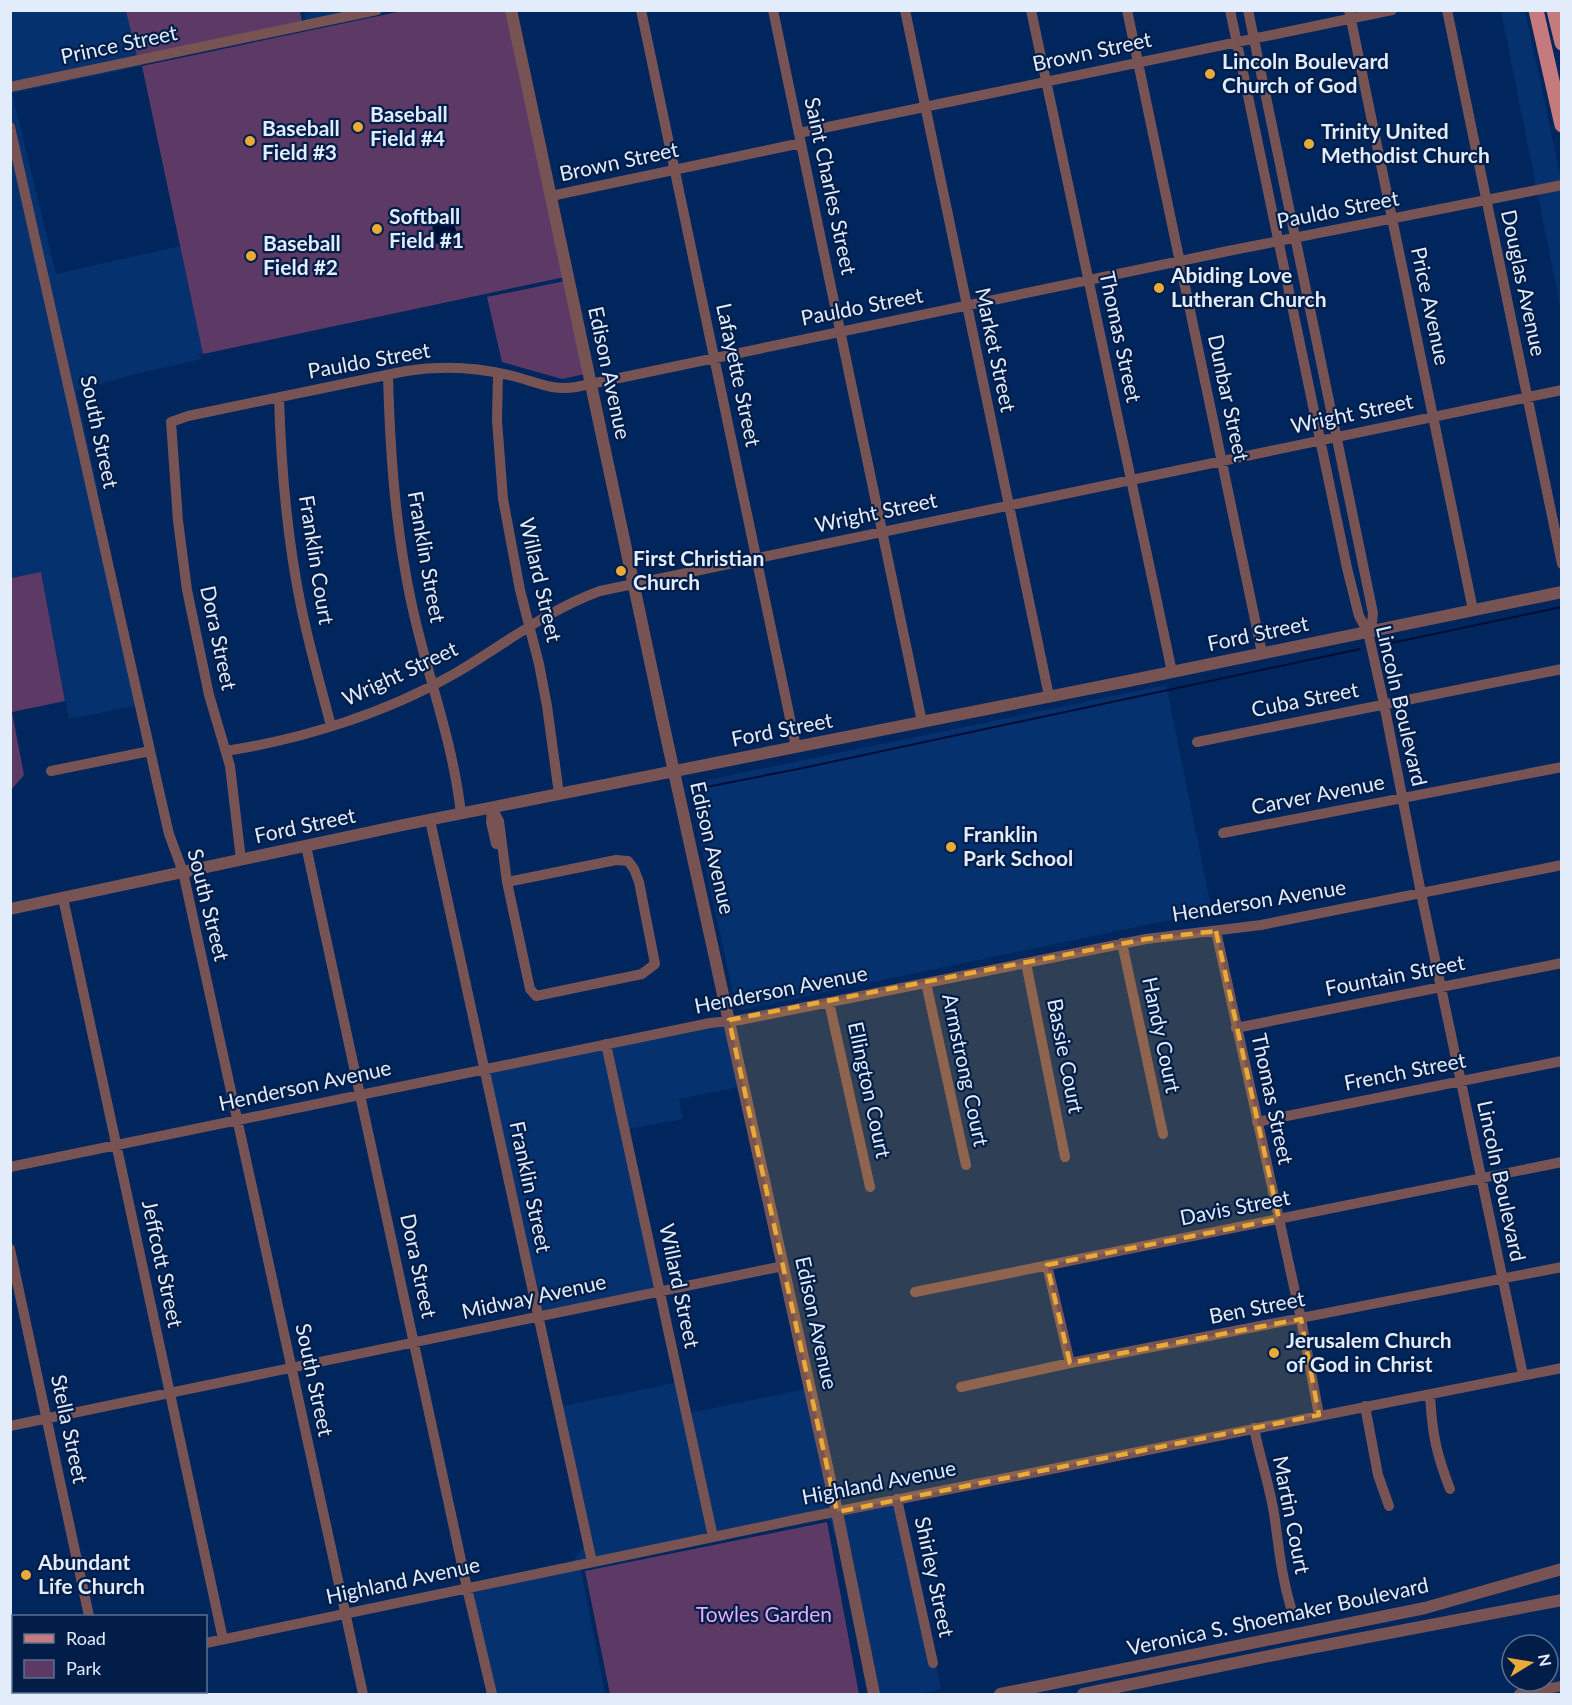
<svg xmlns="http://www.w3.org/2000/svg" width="1572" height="1705" font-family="Lato,sans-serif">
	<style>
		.built { fill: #05316e }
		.green { fill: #5c3a65 }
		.water { fill: #000e35 }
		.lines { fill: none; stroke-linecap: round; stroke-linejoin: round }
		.stream { stroke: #000e35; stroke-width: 2 }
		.minor { stroke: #785354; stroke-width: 10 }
		.tertiary { stroke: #785354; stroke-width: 12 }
		.primary { stroke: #c57b7d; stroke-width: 15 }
		.marked { fill: #e9ab38; fill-opacity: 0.2; stroke: #e9ab38; stroke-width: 4.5; stroke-dasharray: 12 8; stroke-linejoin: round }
		.poi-dot { fill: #e9ab38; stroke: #011d48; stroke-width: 2 }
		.labels { text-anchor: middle; stroke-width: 4.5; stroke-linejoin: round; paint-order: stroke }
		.street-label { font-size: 21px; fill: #e3ecfa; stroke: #011d48 }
		.poi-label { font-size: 21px; font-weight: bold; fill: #e3ecfa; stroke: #011d48; text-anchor: start }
		.park-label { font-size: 21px; fill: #e4adf4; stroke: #011d48 }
	</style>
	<rect width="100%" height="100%" fill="#00265e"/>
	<path class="built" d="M11,11H126L137,56L306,22L304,11H384L141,62L142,66L12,93L56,274L180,246L203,354L199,355L202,359L135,374L76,391L98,491L93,492L140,705L69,719L41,572L11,578Z
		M1501,11H1525L1561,179V310Z
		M1166,685L1212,911L741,1010L736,1007L688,784Z
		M725,1025L739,1087L679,1099L683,1119L623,1130L660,1295L540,1320L486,1072Z
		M679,1382L686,1414L805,1389L836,1536L833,1534L831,1521L826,1519L581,1570L605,1694H488L466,1591L567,1570L586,1543L558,1407Z
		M902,1501L941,1689L918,1694H879L840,1504L852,1511Z"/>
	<path class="green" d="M126,11H300L302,21L137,56Z
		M402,11H508L565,277L203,354L142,66Z
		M565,281L585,374L562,379L502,362L487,297Z
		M41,572L65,701L12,712L24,775L11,790V578Z
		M827,1522L859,1694H610L585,1571Z"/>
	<path class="water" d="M452,211L456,231L462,230L463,238L436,244L430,215Z"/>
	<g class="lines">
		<path class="stream" d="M1382,645L1562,607
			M691,790L803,768L1360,649"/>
		<path class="minor" d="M641,10L796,747
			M773,10L922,722
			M905,10L1049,696
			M1031,10L1172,672
			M1127,10L1262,653
			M1230,10L1347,568L1359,616L1368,632L1384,704L1421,893L1523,1375
			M1248,10L1373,613L1371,631
			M1349,10L1473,610
			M1447,10L1562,564
			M10,87L377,10
			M10,127L160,795L169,834L183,872L363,1694
			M799,133L1392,10
			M551,196L801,143
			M498,373L497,420L503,499L520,590L539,664L547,706L559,794
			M388,375C390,451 395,526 411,601C426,673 453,740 461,814
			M279,397C281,469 287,540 302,611C310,649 321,687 331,726
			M1197,742L1562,669
			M226,751C303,739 386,713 454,674C502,646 547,610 600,591L1562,390
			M51,771L150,751
			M492,808L499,821L507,882
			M492,810L491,822L496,844
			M430,820L592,1562
			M1223,833L1562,767
			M306,846L467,1588L492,1694
			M241,860L230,766L209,695L187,590L178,521L171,422L188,416L406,371C443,365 477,367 513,376C537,382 551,391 576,387L1228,251L1562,185
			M616,860L628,861L634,869L639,882L655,964L642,974L536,996L530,989L507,882Z
			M63,898L223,1639
			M1216,931L1301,1319L1319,1415
			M1122,943L1163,1134
			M1026,963L1065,1157
			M926,983L966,1165
			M829,1002L870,1187
			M1236,1028L1562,963
			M606,1044L713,1537
			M1257,1122L1562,1061
			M10,1167L710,1023L740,1020L1146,939L1261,925L1562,865
			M10,1249L89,1616
			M1047,1265L1070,1363
			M915,1292L1562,1162
			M961,1387L1070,1363L1562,1267
			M1430,1394C1432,1433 1436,1453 1450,1489
			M1365,1406L1378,1475L1389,1506
			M10,1426L783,1266
			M1254,1428C1260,1459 1271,1489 1275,1520C1279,1550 1282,1578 1291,1608
			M897,1499L933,1663
			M206,1643L804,1518L1562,1368
			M10,1684L14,1683
			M1519,1694L1562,1686"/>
		<path class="tertiary" d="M511,10L663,722L837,1512L874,1694
			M10,909L403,825L1128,681L1562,592
			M1000,1694L1425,1608L1562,1569
			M1083,1694L1289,1652L1562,1600"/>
		<path class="primary" d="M1536,10L1562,125
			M1554,10L1562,43"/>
	</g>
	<path class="marked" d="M1216,931L1279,1219L1047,1265L1070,1363L1301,1319L1319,1415L837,1512L729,1020L1146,939Z"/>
	<g class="poi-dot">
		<circle cx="1210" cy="74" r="6"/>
		<circle cx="358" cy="127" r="6"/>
		<circle cx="250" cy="141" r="6"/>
		<circle cx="1309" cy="144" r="6"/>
		<circle cx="377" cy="229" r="6"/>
		<circle cx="251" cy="256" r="6"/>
		<circle cx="1159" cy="288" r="6"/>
		<circle cx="621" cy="571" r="6"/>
		<circle cx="951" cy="847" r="6"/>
		<circle cx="1274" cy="1353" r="6"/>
		<circle cx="26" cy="1575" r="6"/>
	</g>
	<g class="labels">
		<g class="street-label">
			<text transform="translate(119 45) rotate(-12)" y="7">Prince Street</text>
			<text transform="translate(1092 52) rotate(-12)" y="7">Brown Street</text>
			<text transform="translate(619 162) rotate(-12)" y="7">Brown Street</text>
			<text transform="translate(830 186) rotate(78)" y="7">Saint Charles Street</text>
			<text transform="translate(1338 210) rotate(-11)" y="7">Pauldo Street</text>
			<text transform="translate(1523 283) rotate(78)" y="7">Douglas Avenue</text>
			<text transform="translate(1430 306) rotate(78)" y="7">Price Avenue</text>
			<text transform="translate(862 307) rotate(-11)" y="7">Pauldo Street</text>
			<text transform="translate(1120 337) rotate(78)" y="7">Thomas Street</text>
			<text transform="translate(995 350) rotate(78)" y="7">Market Street</text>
			<text transform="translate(369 361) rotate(-10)" y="7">Pauldo Street</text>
			<text transform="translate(609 373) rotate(78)" y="7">Edison Avenue</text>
			<text transform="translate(738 375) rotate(78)" y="7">Lafayette Street</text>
			<text transform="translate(1228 398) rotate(78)" y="7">Dunbar Street</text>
			<text transform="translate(1352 414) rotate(-12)" y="7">Wright Street</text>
			<text transform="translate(99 432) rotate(78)" y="7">South Street</text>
			<text transform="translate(876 513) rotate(-12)" y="7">Wright Street</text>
			<text transform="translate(426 557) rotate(80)" y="7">Franklin Street</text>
			<text transform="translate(316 560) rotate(81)" y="7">Franklin Court</text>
			<text transform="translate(540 580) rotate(77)" y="7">Willard Street</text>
			<text transform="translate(1258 634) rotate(-12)" y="7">Ford Street</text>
			<text transform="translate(218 638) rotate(78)" y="7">Dora Street</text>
			<text transform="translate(400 674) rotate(-25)" y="7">Wright Street</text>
			<text transform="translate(1305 700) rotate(-11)" y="7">Cuba Street</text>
			<text transform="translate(1401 706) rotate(77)" y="7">Lincoln Boulevard</text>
			<text transform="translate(782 730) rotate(-11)" y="7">Ford Street</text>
			<text transform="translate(1318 795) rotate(-11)" y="7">Carver Avenue</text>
			<text transform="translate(305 826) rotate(-12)" y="7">Ford Street</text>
			<text transform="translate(712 848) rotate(77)" y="7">Edison Avenue</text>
			<text transform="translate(1259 901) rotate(-9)" y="7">Henderson Avenue</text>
			<text transform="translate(208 905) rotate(76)" y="7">South Street</text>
			<text transform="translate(1395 976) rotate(-11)" y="7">Fountain Street</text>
			<text transform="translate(781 990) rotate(-11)" y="7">Henderson Avenue</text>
			<text transform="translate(1161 1035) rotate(78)" y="7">Handy Court</text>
			<text transform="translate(1065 1056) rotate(79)" y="7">Bassie Court</text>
			<text transform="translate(965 1070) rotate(78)" y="7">Armstrong Court</text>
			<text transform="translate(1405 1072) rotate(-11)" y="7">French Street</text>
			<text transform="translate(305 1086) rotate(-12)" y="7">Henderson Avenue</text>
			<text transform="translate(869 1090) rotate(78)" y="7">Ellington Court</text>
			<text transform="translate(1272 1099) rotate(78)" y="7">Thomas Street</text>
			<text transform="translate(1501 1181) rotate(78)" y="7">Lincoln Boulevard</text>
			<text transform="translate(530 1187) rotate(78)" y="7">Franklin Street</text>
			<text transform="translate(1235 1208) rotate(-11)" y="7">Davis Street</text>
			<text transform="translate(162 1264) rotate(78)" y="7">Jeffcott Street</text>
			<text transform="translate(418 1266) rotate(78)" y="7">Dora Street</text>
			<text transform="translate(679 1286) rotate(78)" y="7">Willard Street</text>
			<text transform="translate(534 1297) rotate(-12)" y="7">Midway Avenue</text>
			<text transform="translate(1257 1308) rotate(-11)" y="7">Ben Street</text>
			<text transform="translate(816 1323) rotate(78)" y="7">Edison Avenue</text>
			<text transform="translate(314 1380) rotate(78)" y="7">South Street</text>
			<text transform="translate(69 1429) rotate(78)" y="7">Stella Street</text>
			<text transform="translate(879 1483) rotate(-11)" y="7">Highland Avenue</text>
			<text transform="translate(1291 1515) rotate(79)" y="7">Martin Court</text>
			<text transform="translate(934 1577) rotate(78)" y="7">Shirley Street</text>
			<text transform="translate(403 1581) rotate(-12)" y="7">Highland Avenue</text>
			<text transform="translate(1278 1617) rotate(-12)" y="7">Veronica S. Shoemaker Boulevard</text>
		</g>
		<g class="poi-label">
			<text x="1222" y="69">Lincoln Boulevard<tspan x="1222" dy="24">Church of God</tspan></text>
			<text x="370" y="122">Baseball<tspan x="370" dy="24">Field #4</tspan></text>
			<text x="262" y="136">Baseball<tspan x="262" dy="24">Field #3</tspan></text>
			<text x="1321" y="139">Trinity United<tspan x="1321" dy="24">Methodist Church</tspan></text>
			<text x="389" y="224">Softball<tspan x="389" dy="24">Field #1</tspan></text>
			<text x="263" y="251">Baseball<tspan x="263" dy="24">Field #2</tspan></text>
			<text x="1171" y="283">Abiding Love<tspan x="1171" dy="24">Lutheran Church</tspan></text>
			<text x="633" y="566">First Christian<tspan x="633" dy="24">Church</tspan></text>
			<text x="963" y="842">Franklin<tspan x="963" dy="24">Park School</tspan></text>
			<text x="1286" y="1348">Jerusalem Church<tspan x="1286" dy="24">of God in Christ</tspan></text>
			<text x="38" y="1570">Abundant<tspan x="38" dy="24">Life Church</tspan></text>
		</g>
		<g class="park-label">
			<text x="764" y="1622">Towles Garden</text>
		</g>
	</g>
	<rect width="1572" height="1705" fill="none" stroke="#e3ecfa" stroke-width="24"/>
	<rect x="12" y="1615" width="195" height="78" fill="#011d48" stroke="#5b708f" stroke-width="1.5"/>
	<rect x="24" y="1634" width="30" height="9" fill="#c57b7d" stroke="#5b708f" stroke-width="1.5"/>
	<text x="66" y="1645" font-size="18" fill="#e3ecfa">Road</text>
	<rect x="24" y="1660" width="30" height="18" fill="#5c3a65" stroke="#5b708f" stroke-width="1.5"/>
	<text x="66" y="1675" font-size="18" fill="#e3ecfa">Park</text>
	<g transform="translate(1530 1663) rotate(79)"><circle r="28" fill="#011d48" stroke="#5b708f" stroke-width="1.5"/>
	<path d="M0-4.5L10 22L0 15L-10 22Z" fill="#e9ab38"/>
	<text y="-9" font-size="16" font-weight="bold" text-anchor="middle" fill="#e3ecfa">N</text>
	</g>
</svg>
